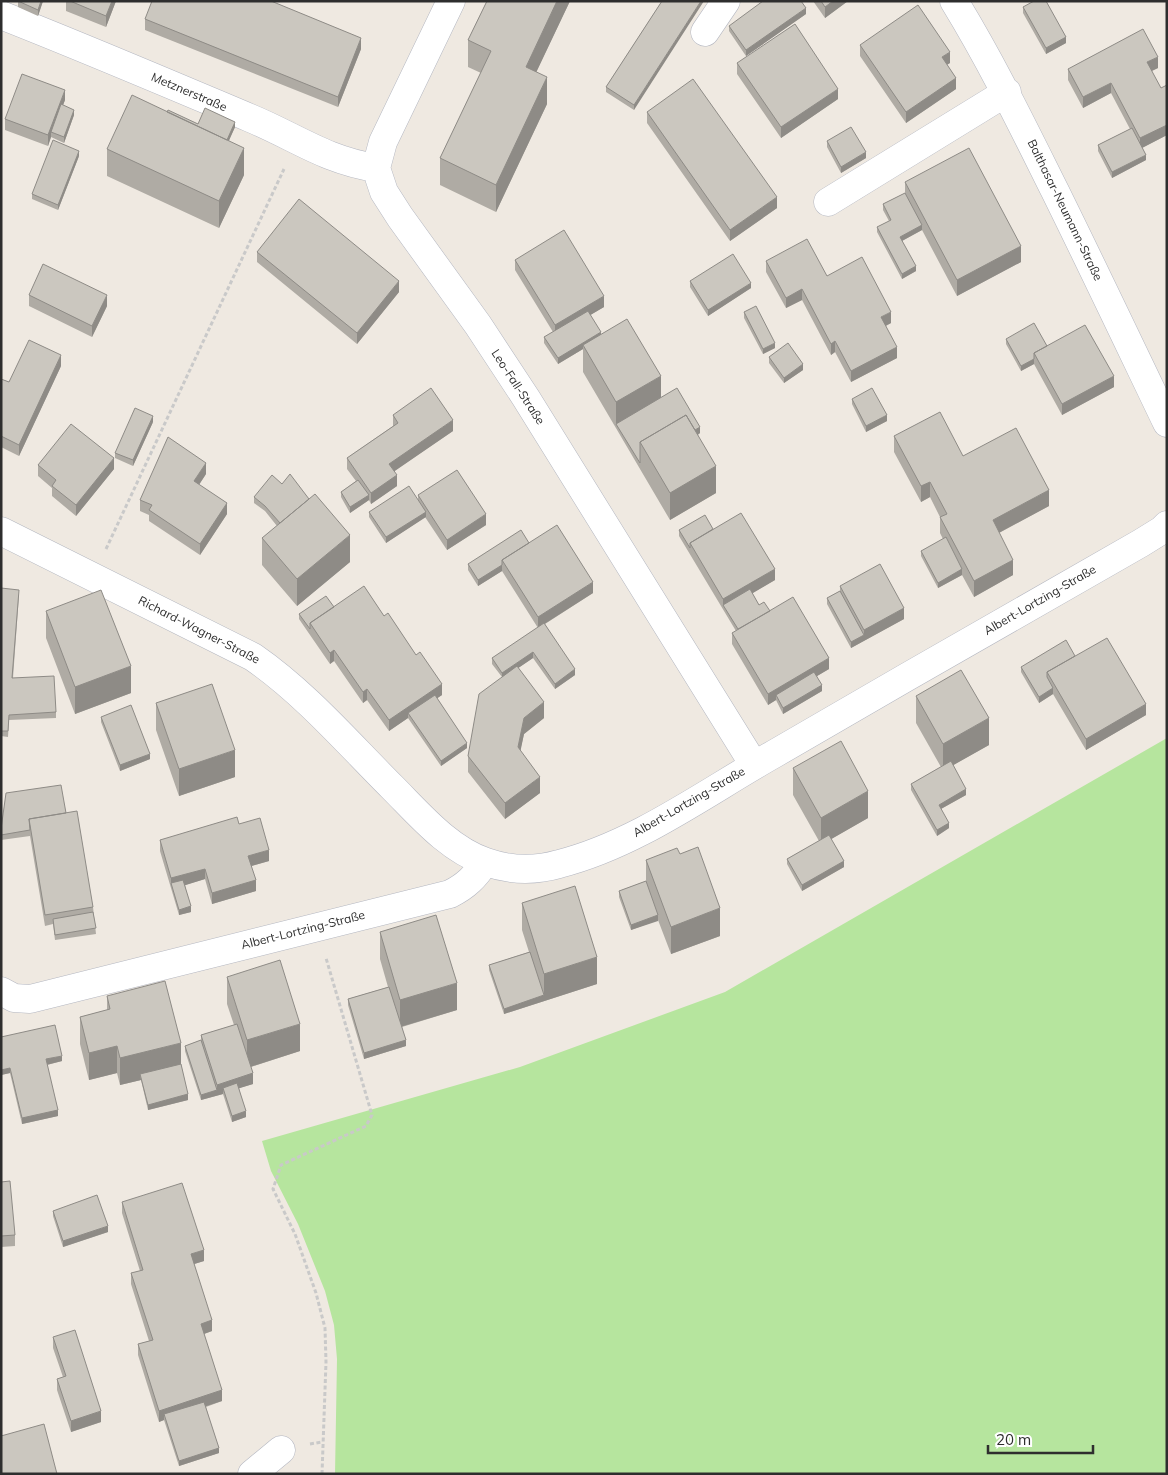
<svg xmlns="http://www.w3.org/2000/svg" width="1168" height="1475" font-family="Mulish,sans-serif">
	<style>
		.green { fill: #b6e59e }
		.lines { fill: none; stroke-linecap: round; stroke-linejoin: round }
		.minor-casing { stroke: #b4b7c1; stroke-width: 29 }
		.path { stroke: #c9c9c9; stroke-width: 3; stroke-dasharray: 4 2.5; stroke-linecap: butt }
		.minor { stroke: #fff; stroke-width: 28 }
		.wall { fill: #afaba4 }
		.shaded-wall { fill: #8e8b86 }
		.building { fill: #cbc7bf; stroke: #8e8b86 }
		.labels { text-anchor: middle; stroke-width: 5; stroke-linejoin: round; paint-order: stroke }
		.street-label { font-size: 12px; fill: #2e2e2e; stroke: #fff }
	</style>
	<rect width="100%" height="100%" fill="#efe9e1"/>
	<path class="green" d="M1167,738V1474H335L337,1359L334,1325L325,1291L298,1224L271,1171L262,1141L520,1067L725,992Z"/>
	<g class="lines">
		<defs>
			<path id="minor" d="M451,1L383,142L376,168L384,192L400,217L478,325L526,398L754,765
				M954,1C992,63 1023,127 1055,191C1093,268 1130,346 1167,423
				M1,15C85,48 167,83 250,118C296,137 325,160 376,168
				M705,32L726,1
				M828,202L1007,92
				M1,531L253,657C305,693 347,742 392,787C419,814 448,849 486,862C509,870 535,871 559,864C637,844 705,793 774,754C896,683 1018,613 1141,543L1162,530L1167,525
				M1,991L14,998L30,999L450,894C466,886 475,877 485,862
				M252,1474L281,1450"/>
		</defs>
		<use href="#minor" class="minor-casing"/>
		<path class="path" d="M106,549L284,169
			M310,1444L322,1442
			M322,1474L326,1362L325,1328L316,1293L295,1234L273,1189L281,1165L366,1126L372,1115L326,958"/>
		<use href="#minor" class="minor"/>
	</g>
	<path class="wall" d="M18,1H43L38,16L18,7Z
		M66,1H116L106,27L66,11Z
		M487,1H570L536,72L547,104L496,212L440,185V158L481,73L468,67V40Z
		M662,1L634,110L606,92V87Z
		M813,1H848L825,18Z
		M1023,7L1066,43L1046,54L1023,13Z
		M806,14L746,56L729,31V26Z
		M145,19L361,49L338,107L145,30Z
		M860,45L950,63L947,64L956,89L906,123L860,56Z
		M737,63L838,99L781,138L737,74Z
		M1158,68L1152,71L1167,135L1142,148L1146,160L1112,178L1098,151V145L1130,129L1111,93L1083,108L1068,80V69Z
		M65,100L63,105L74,115L64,143L51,137L48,146L5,130V119Z
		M167,112L198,124L235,127L229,140L244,175L219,228L107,176V149Z
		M647,112L777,208L730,241L647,123Z
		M827,141L866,158L841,173L827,147Z
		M79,156L58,210L32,199V194Z
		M905,182L1021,262L957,296L922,230L902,241L916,271L902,279L877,232V227L889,221L883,210V204L905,193Z
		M257,252L399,292L357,344L257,262Z
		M515,260L604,307L590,315L601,334L661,398L700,433L698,435L716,493L670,520L583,372V349L558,364L544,343V337L553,332L515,270Z
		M766,261L827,276L891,323L886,326L897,358L851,382L835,352L831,355L802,300L786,308L766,272Z
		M690,281L751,288L708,316L690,287Z
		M29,295L107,306L92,337L29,306Z
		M744,312L775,348L763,354L744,318Z
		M1006,339L1047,346L1114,387L1062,415L1034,364L1021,371L1006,344Z
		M769,357L803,370L784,383L769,363Z
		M61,366L19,456L1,447V379L9,382Z
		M852,399L887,421L866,432L852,404Z
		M393,415L453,431L394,471L397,486L371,504L369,500L350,513L341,497V492L356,481L347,469V458L393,426Z
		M153,422L133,466L115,458V453Z
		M894,436L963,456L1049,506L999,533L1013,575L974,597L962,575L938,588L921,556V551L943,539L940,533V517L930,497L921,502L894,452Z
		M38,465L114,469L76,516L52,496V488L38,476Z
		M206,474L199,485L227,514L200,555L149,521V515L140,511V500Z
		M418,495L486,525L447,550L425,517L386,543L369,517V512L418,500Z
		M254,497L350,562L297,606L262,565V538L277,526L265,511L254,503Z
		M713,529L775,580L752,593L759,605L770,611L829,669L817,676L822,691L783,714L776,700L768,705L732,644V633L736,631L679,536V530Z
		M529,543L593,593L545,624L575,675L555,689L533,658L518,668L544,718L524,734L520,751L540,793L505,819L468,772V756L502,677L492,664V658L538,628L502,571L478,586L468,570V564Z
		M840,586L904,619L851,648L827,604V598L840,591Z
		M1,588L19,595L13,678L56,712V718L9,720L8,737L1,736Z
		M334,607L384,616L442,695L437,698L467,748L441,766L408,718L389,731L367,700L363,703L334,661L330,664L299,619V614Z
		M46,611L131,693L75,714L46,638Z
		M1075,656L1146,715L1086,750L1053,694L1039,703L1021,672V667Z
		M916,696L989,745L953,765L966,795L941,809L949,828L937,836L911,790V784L941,767L916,723Z
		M156,703L235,777L179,796L156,730Z
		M101,717L150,759L120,771L101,722Z
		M793,768L868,818L831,839L844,867L802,891L787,864V859L819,841L793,795Z
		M66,813L93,907L96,934L55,940L53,924L45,926L30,836L1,840V829Z
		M239,824L269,861L251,866L256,891L212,904L205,879L185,885L191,912L179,915L160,851V840Z
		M680,854L720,936L671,954L658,920L631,930L619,897V891L646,881V860Z
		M522,903L597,984L504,1014L489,970V965L529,952L522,930Z
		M380,932L457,1010L402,1027L406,1046L364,1059L348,1005V999L388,987L380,959Z
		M227,977L300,1051L251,1067L253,1084L239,1088L246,1117L232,1122L223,1094L201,1100L185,1051V1046L201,1040V1035L234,1025L227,1004Z
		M107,996L181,1064L188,1100L148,1110L141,1080L120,1085L117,1073L89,1080L80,1044V1017L107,1010Z
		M1,1037L62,1061L47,1065L58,1116L22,1124L10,1073L1,1075Z
		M1,1182L15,1235V1246L1,1247Z
		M122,1202L204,1261L194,1264L212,1331L204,1334L222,1401L206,1407L219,1453L179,1466L164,1420L159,1422L138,1355V1344L149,1341L131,1284V1273L140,1271L122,1213Z
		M53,1211L108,1232L63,1247L53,1216Z
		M53,1337L101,1422L71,1432L57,1390V1379L63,1377L53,1348Z"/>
	<path class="shaded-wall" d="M41,1H43L38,16V10Z
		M112,1H116L106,27V16Z
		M557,1H570L526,94V67Z
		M701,1H704L634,110V105Z
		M833,1H848L825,18V7Z
		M806,8V14L746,56V50Z
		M1066,37V43L1046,54V48Z
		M361,38V49L338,107V97Z
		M950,52V63L942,68V57Z
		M1158,57V68L1147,73V62Z
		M547,77V104L496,212V185Z
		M956,78V89L906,123V112Z
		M1111,83V93L1083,108V97Z
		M838,89V99L781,138V127Z
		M65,90V100L52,133L51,132V137L48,146V135Z
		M74,110V115L64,143V137Z
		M235,122V127L219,163V158Z
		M1167,125V135L1140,149V138Z
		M244,148V175L219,228V201Z
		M79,151V156L58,210V205Z
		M866,152V158L841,173V167Z
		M1146,155V160L1112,178V172Z
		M777,197V208L730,241V230Z
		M922,225V230L900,242V237Z
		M1021,246V262L957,296V280Z
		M916,266V271L902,279V274Z
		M399,281V292L357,344V333Z
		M751,283V288L708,316V310Z
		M802,289V300L786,308V298Z
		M107,295V306L92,337V326Z
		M604,296V307L555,336V325Z
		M891,312V323L881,328V317Z
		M601,332V338L583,345V349L558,364V358Z
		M835,341V352L831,355V344Z
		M775,343V348L763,354V349Z
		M897,347V358L851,382V371Z
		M61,355V366L19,456V445Z
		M1034,359V364L1021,371V366Z
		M803,364V370L784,383V378Z
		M661,376V403L616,424V429V402Z
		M1114,376V387L1062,415V404Z
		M887,415V421L866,432V426Z
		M153,416V422L133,466V460Z
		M453,420V431L389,475V464Z
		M700,427V433L652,462L649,458Z
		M114,458V469L76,516V505Z
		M206,463V474L194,492V481Z
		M716,466V493L670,520V493Z
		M397,475V486L371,504V493Z
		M930,482V497L921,502V486Z
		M1049,490V506L993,536V520Z
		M369,495V500L350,513V507Z
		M227,503V514L200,555V544Z
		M426,512V517L386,543V537Z
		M486,514V525L447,550V540Z
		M350,535V562L297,606V579Z
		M1013,560V575L974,597V581Z
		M502,565V571L478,586V580Z
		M775,569V580L726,609L723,605V599Z
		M962,569V575L938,588V583Z
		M593,582V593L538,628V617Z
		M904,608V619L851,648V642L864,635V630Z
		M334,650V661L330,664V653Z
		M533,652V658L502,679V673Z
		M829,658V669L778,699L776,695V700L768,705V694Z
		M131,666V693L75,714V687Z
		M575,669V675L555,689V684Z
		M442,684V695L410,717L408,713V718L389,731V720Z
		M822,685V691L783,714V708Z
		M1053,688V694L1039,703V697Z
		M367,689V700L363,703V692Z
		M544,702V718L524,734L518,763V747L524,718Z
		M1146,704V715L1086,750V739Z
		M989,718V745L943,771V744Z
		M467,743V748L441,766V761Z
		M235,750V777L179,796V769Z
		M150,754V759L120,771V765Z
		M540,777V793L505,819V803Z
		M966,789V795L939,810V805Z
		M868,791V818L821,845V818Z
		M949,823V828L937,836V830Z
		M269,850V861L248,867V856Z
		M844,861V867L802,891V885Z
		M205,869V879L173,889L171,883V889V878Z
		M256,880V891L212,904V893Z
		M191,906V912L179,915V910Z
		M720,908V936L671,954V927Z
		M658,915V921L631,930V925Z
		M597,957V984L504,1014V1009L544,995V974Z
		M457,983V1010L400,1027V1000Z
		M300,1024V1051L247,1068V1040Z
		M406,1040V1046L364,1059V1053Z
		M181,1043V1070L140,1074L141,1080L120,1085V1058Z
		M117,1046V1073L89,1080V1053Z
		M62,1056V1061L46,1065V1059Z
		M10,1068V1073L1,1075V1070Z
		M253,1073V1084L224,1093L223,1088V1094L201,1100V1095L217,1090V1085Z
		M188,1094V1100L148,1110V1105Z
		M58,1110V1116L22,1124V1118Z
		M246,1111V1117L232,1122V1116Z
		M108,1226V1232L63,1247V1241Z
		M204,1250V1261L191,1265V1254Z
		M212,1320V1331L201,1335V1324Z
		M222,1390V1401L166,1419L164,1414V1420L159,1422V1411Z
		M101,1411V1422L71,1432V1421Z
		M219,1448V1453L179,1466V1461Z"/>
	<path class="building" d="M18,1H41L38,10Z
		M70,1H112L106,16Z
		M152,1H271L361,38L338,97L145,19Z
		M487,1H557L526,67L547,77L496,185L440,158L491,51L468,40Z
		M662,1H701L634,105L606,87Z
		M763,1H801L806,8L746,50L729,26Z
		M821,1H833L825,7Z
		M1034,1H1046L1066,37L1046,48L1023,7Z
		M918,5L950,52L942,57L956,78L906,112L860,45Z
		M795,24L838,89L781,127L737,63Z
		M1143,29L1158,57L1147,62L1161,88L1167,85V125L1140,138L1111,83L1083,97L1068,69Z
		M22,74L65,90L48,135L5,119Z
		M693,79L777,197L730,230L647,112Z
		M132,95L244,148L219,201L107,149Z
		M61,104L74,110L64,137L51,132Z
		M205,108L235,122L227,140L167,112L168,110L198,124Z
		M851,127L866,152L841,167L827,141Z
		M1132,128L1146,155L1112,172L1098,145Z
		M53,140L79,151L58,205L32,194Z
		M969,148L1021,246L957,280L905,182Z
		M905,193L922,225L900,237L916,266L902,274L877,227L891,220L883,204Z
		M299,199L399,281L357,333L257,252Z
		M564,230L604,296L555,325L515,260Z
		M807,239L827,276L862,257L891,312L881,317L897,347L851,371L835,341L831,344L802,289L786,298L766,261Z
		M733,254L751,283L708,310L690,281Z
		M43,264L107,295L92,326L29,295Z
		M756,306L775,343L763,349L744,312Z
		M588,311L601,332L558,358L544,337Z
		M627,319L661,376L616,402L583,345Z
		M1034,323L1047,346L1034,353V359L1021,366L1006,339Z
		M1085,325L1114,376L1062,404L1034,353Z
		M29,340L61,355L19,445L1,436V379L9,382Z
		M788,343L803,364L784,378L769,357Z
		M431,388L453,420L389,464L397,475L371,493L347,458L398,423L393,415Z
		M677,388L700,427L695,430L686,415L640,442V463L616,424Z
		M872,388L887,415L866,426L852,399Z
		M135,408L153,416L133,460L115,453Z
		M940,412L963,456L1016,428L1049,490L993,520L1013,560L974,581L940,517L947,514L930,482L921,486L894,436Z
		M686,415L716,466L670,493L640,442Z
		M71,424L114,458L76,505L52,486L56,480L38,465Z
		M168,437L206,463L194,481L227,503L200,544L149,510L152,505L140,500Z
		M457,470L486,514L447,540L418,495Z
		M290,474L309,499L280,523L265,506L254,497L272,475L282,484Z
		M358,480L369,495L350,507L341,492Z
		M409,486L426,512L386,537L369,512Z
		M315,494L350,535L297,579L262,538Z
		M741,513L775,569L723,599L690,543Z
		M705,515L713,529L690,543V548L679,530Z
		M557,525L593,582L538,617L502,560Z
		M521,530L529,543L502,560V565L478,580L468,564Z
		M946,537L962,569L938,583L921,551Z
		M880,564L904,608L864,630L840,586Z
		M364,586L384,616L388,613L416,655L420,652L442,684L389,720L367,689L363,692L334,650L330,653L310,623Z
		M1,588L19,590L12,678L54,676L56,712L9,715L8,731H1Z
		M750,589L759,605L764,602L770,611L738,629L723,605Z
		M101,590L131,666L75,687L46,611Z
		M840,591L864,635L851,642L827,598Z
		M326,596L334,607L310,623V629L299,614Z
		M793,597L829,658L768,694L732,633Z
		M544,623L575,669L555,684L533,652L502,673L492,658Z
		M1107,638L1146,704L1086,739L1047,672Z
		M1066,640L1075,656L1047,672V677L1053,688L1039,697L1021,667Z
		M517,666L544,702L524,718L518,747L540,777L505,803L468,756L479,694Z
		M961,670L989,718L943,744L916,696Z
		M814,672L822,685L783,708L776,695Z
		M212,684L235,750L179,769L156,703Z
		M435,695L467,743L441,761L408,713Z
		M131,705L150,754L120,765L101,717Z
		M841,741L868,791L821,818L793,768Z
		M951,761L966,789L939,805L949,823L937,830L911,784Z
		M61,785L66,813L29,819L30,830L1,835V829L6,793Z
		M77,811L93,907L45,915L29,819Z
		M237,817L239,824L260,818L269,850L248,856L256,880L212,893L205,869L171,878L160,840Z
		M829,835L844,861L802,885L787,859Z
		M698,847L720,908L671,927L646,860L677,848L680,854Z
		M183,880L191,906L179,910L171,883Z
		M646,881L658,915L631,925L619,891Z
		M575,886L597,957L544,974L522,903Z
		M93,912L96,928L55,935L53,919Z
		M436,915L457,983L400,1000L380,932Z
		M530,952L544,995L504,1009L489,965Z
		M280,960L300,1024L247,1040L227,977Z
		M165,981L181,1043L120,1058L117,1046L89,1053L80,1017L110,1009L107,996Z
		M389,987L406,1040L364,1053L348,999Z
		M237,1024L253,1073L217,1085L201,1035Z
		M55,1025L62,1056L46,1059L58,1110L22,1118L10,1068L1,1070V1037Z
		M201,1040L217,1090L201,1095L185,1046Z
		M181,1064L188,1094L148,1105L140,1074Z
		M237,1083L246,1111L232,1116L223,1088Z
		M10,1181L15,1235L1,1236V1182Z
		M182,1183L204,1250L191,1254L212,1320L201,1324L222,1390L159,1411L138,1344L153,1340L131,1273L143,1270L122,1202Z
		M97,1195L108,1226L63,1241L53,1211Z
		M75,1330L101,1411L71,1421L57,1379L66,1376L53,1337Z
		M204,1402L219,1448L179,1461L164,1414Z
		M44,1424L57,1474H1V1436Z"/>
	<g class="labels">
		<g class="street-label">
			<text transform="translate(189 92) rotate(23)" y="4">Metznerstraße</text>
			<text transform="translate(1065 210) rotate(64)" y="4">Balthasar-Neumann-Straße</text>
			<text transform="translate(518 387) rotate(57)" y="4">Leo-Fall-Straße</text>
			<text transform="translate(1040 600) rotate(-30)" y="4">Albert-Lortzing-Straße</text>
			<text transform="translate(199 630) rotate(27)" y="4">Richard-Wagner-Straße</text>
			<text transform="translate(689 802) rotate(-30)" y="4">Albert-Lortzing-Straße</text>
			<text transform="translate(303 930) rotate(-14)" y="4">Albert-Lortzing-Straße</text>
		</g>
	</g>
	<rect width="1168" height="1475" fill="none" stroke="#2e2e2e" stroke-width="5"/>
	<path d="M988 1445v8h105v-8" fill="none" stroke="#2e2e2e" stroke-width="2.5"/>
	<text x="996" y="1445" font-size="15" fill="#2e2e2e" stroke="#ffffff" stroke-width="4" paint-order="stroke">20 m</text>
</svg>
